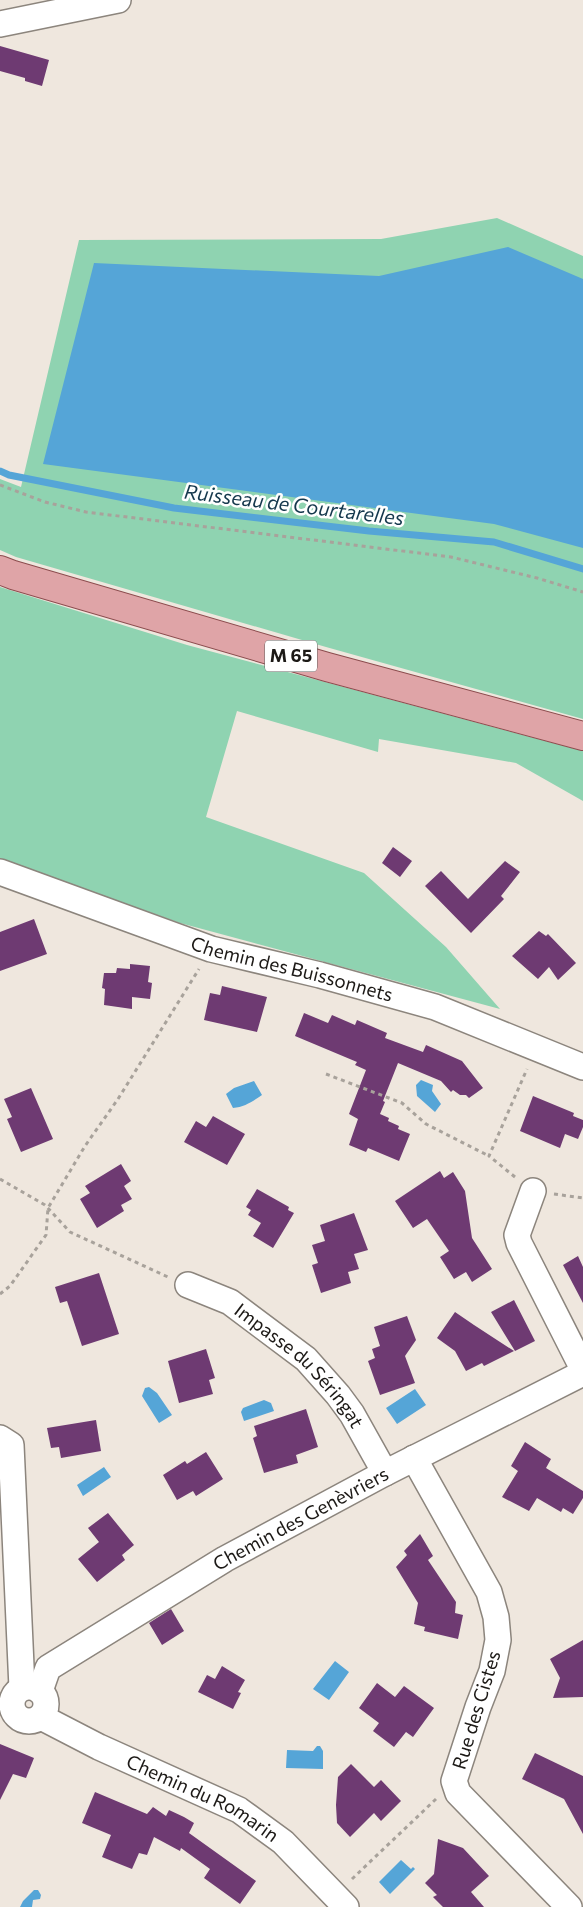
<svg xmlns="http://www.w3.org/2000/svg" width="583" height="1907" font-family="Commissioner,sans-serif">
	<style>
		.green { fill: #8fd3b1 }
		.water { fill: #55a5d7 }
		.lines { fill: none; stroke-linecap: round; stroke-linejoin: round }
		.stream { stroke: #55a5d7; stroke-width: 7 }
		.building { fill: #6e3a72 }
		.minor-casing { stroke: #8c857d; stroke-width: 28 }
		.major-casing { stroke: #8c4c4e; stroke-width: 30 }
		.path { stroke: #a8a29b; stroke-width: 3; stroke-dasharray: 4 4; stroke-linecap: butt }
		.minor { stroke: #fff; stroke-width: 25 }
		.major { stroke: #dfa4a7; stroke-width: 28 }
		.labels { text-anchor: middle; stroke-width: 5; stroke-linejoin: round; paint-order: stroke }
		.shield { fill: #fff; stroke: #605e5c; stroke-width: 1 }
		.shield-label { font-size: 18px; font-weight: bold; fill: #1c1916 }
		.street-label { font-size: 19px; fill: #1c1916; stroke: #fff }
		.water-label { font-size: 20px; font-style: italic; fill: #15384d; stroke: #fff }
	</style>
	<rect width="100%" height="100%" fill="#efe7de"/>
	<path class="green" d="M497,218L583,256V719L326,647L16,557L0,550V479L21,487L79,240L381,239Z
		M0,587L187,645L583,751V801L516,763L379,739L378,752L237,711L206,817L364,873L446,947L500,1009L180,923L0,859Z"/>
	<path class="water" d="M508,247L583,279V548L494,524L43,464L94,263L379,276Z
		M421,1080L433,1085L432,1091L441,1104L435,1112L417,1096L416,1085Z
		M254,1081L262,1095C253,1101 245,1107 233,1108L226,1094L234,1088Z
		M149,1387L157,1393L172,1415L159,1423L142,1396L145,1388Z
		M415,1389L426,1405L397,1424L386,1408Z
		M264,1400L271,1403L274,1411L244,1421L241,1412L243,1408Z
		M104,1467L111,1477L83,1496L77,1485Z
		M335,1661L349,1672L329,1700L313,1689Z
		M317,1746H320L323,1751V1769L286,1768L287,1750L313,1751Z
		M401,1860L411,1869L413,1867L415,1869L390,1894L379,1882Z
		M34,1890H38L41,1895L40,1899L33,1900L32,1907H20L23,1901Z"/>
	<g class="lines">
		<path class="stream" d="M0,471L9,475L174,508L369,531L494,542L583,569"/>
	</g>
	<path class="building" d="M0,46L49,60L42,86L25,81V78L0,71Z
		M393,847L412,861L400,877L382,863Z
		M505,861L520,872L501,896L504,899L471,933L425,886L441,871L468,899Z
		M34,919L47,954L0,971V932Z
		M539,931L546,936L548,934L576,963L558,980L549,967L538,979L512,956Z
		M130,964L150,966L148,982L152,983L150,999L132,997V1009L104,1005L105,989L102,988L104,973H116L117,968L130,969Z
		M222,986L267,997L257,1032L204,1020L210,993L220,995Z
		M304,1013L328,1023L332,1015L355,1025L357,1020L387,1033L385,1038L423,1052L426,1045L462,1061L483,1088L469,1098L466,1095H460L453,1090L451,1092L441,1081L398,1063L383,1101L385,1102L380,1114L389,1118L388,1121L399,1126L398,1129L410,1134L399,1161L368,1148L366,1152L349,1145L358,1119L349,1114L366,1070L355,1065L357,1062L295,1036Z
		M31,1088L53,1139L21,1152L7,1119L12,1117L4,1099Z
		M533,1096L574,1113L573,1116L583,1120V1127L578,1139L565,1134L560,1148L520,1131Z
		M213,1116L245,1134L227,1165L184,1142L196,1121L206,1127Z
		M121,1164L131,1181L124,1186L132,1199L121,1205L124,1211L97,1228L80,1199L90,1193L85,1186Z
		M440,1171L444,1178L453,1172L465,1191L472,1238L492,1269L472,1282L466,1272L454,1279L440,1257L449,1251L427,1219L413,1228L395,1201Z
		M257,1189L289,1207L288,1210L294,1213L273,1248L253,1236L261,1223L248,1215L251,1210L246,1207Z
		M354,1213L368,1250L354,1254L359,1269L348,1272L351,1283L321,1293L312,1265L318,1263L312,1245L325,1241L320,1225Z
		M578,1256L583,1267V1303L563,1265Z
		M99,1273L119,1334L82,1346L67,1301L60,1303L55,1287Z
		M514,1300L535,1341L515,1351L491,1312Z
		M455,1312L474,1325L514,1351L484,1366L482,1363L466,1371L455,1351L437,1338Z
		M407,1316L416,1340L405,1356L415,1383L380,1395L368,1361L375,1358L372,1349L380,1346L374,1327Z
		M206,1349L215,1378L209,1380L213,1394L179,1403L168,1361Z
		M306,1409L318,1447L296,1455L298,1463L264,1473L253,1438L257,1436L254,1426Z
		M96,1420L101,1451L61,1458L59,1447L51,1448L47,1428Z
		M525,1442L551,1459L546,1468L583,1491V1498L573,1514L563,1508L561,1512L537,1498L529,1511L502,1497L518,1471L511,1466Z
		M206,1452L223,1479L196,1496L193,1491L177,1500L163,1475L185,1461L187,1464Z
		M108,1513L134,1545L122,1555L125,1560L97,1582L78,1559L99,1542L88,1528Z
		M420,1534L433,1556L428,1560L456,1602L455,1613L463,1615L458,1639L424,1631L425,1627L414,1624L418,1603L396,1567L407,1555L404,1551Z
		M171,1609L184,1631L162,1645L149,1623Z
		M583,1640V1697L553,1698L560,1678L550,1659Z
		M222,1666L245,1680L238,1692L241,1693L233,1709L198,1692L207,1675L215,1679Z
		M377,1683L395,1697L404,1686L434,1708L413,1737L406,1732L394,1747L373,1731L379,1723L359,1708Z
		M0,1744L34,1758L26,1778L13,1774L0,1800Z
		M535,1753L583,1776V1834L564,1799L522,1779Z
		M351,1764L374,1787L381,1780L401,1801L381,1821L374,1813L350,1837L337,1823L336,1805L338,1777Z
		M95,1792L147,1814L153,1807L166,1816L169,1810L184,1817L194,1823L189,1833L256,1881L240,1904L204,1878L210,1869L181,1848L180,1851L154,1837L147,1855L139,1853L132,1869L102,1857L111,1835L82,1823Z
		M438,1839L463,1848L489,1876L471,1892L484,1907H443L433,1897L437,1895L425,1883L434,1874Z"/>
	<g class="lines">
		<defs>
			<g id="minor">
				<path d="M0,24L118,0"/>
				<path id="s1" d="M0,872L211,949L320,975L435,1007L583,1067"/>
				<path d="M533,1191L517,1235L519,1243L583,1369"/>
				<path id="s2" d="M188,1285L230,1302L306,1359L338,1395L352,1414L385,1473"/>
				<path d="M0,1438L11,1445L22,1688"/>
				<path d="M414,1458L489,1592L496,1617L498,1640L492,1671L478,1707L454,1781L458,1793L569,1907"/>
				<circle cx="29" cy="1704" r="17"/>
				<path id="s3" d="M40,1691L48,1668L225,1559L385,1473L583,1373"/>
				<path id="s4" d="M41,1717L99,1747L239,1810L283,1842L346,1907"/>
			</g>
			<path id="major" d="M0,570L13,575L327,667L583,736"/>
		</defs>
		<use href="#minor" class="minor-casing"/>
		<use href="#major" class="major-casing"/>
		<path class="path" d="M0,485L45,502L86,512L451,557L537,578L583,592
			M326,1074L402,1103L426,1124L489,1156
			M515,1177L489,1156L527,1069
			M0,1179L45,1205L70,1232L168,1277
			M554,1194L583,1198
			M0,1294L10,1286L46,1235L48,1208L85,1146L118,1099L199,969
			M352,1879L436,1799"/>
		<use href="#minor" class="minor"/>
		<use href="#major" class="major"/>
	</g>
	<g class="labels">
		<rect class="shield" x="265" y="640.5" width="52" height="31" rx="4"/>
		<g class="shield-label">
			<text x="291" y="662">M 65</text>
		</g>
		<g class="street-label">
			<text dy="7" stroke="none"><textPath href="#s1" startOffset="308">Chemin des Buissonnets</textPath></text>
			<text dy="7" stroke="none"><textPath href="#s2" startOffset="140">Impasse du Séringat</textPath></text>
			<text dy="7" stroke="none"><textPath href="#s3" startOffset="318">Chemin des Genèvriers</textPath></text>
			<text transform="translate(476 1710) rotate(-73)" y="7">Rue des Cistes</text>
			<text dy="7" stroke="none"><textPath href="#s4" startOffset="181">Chemin du Romarin</textPath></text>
		</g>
		<g class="water-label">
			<text transform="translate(294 505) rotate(7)" y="7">Ruisseau de Courtarelles</text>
		</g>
	</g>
</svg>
